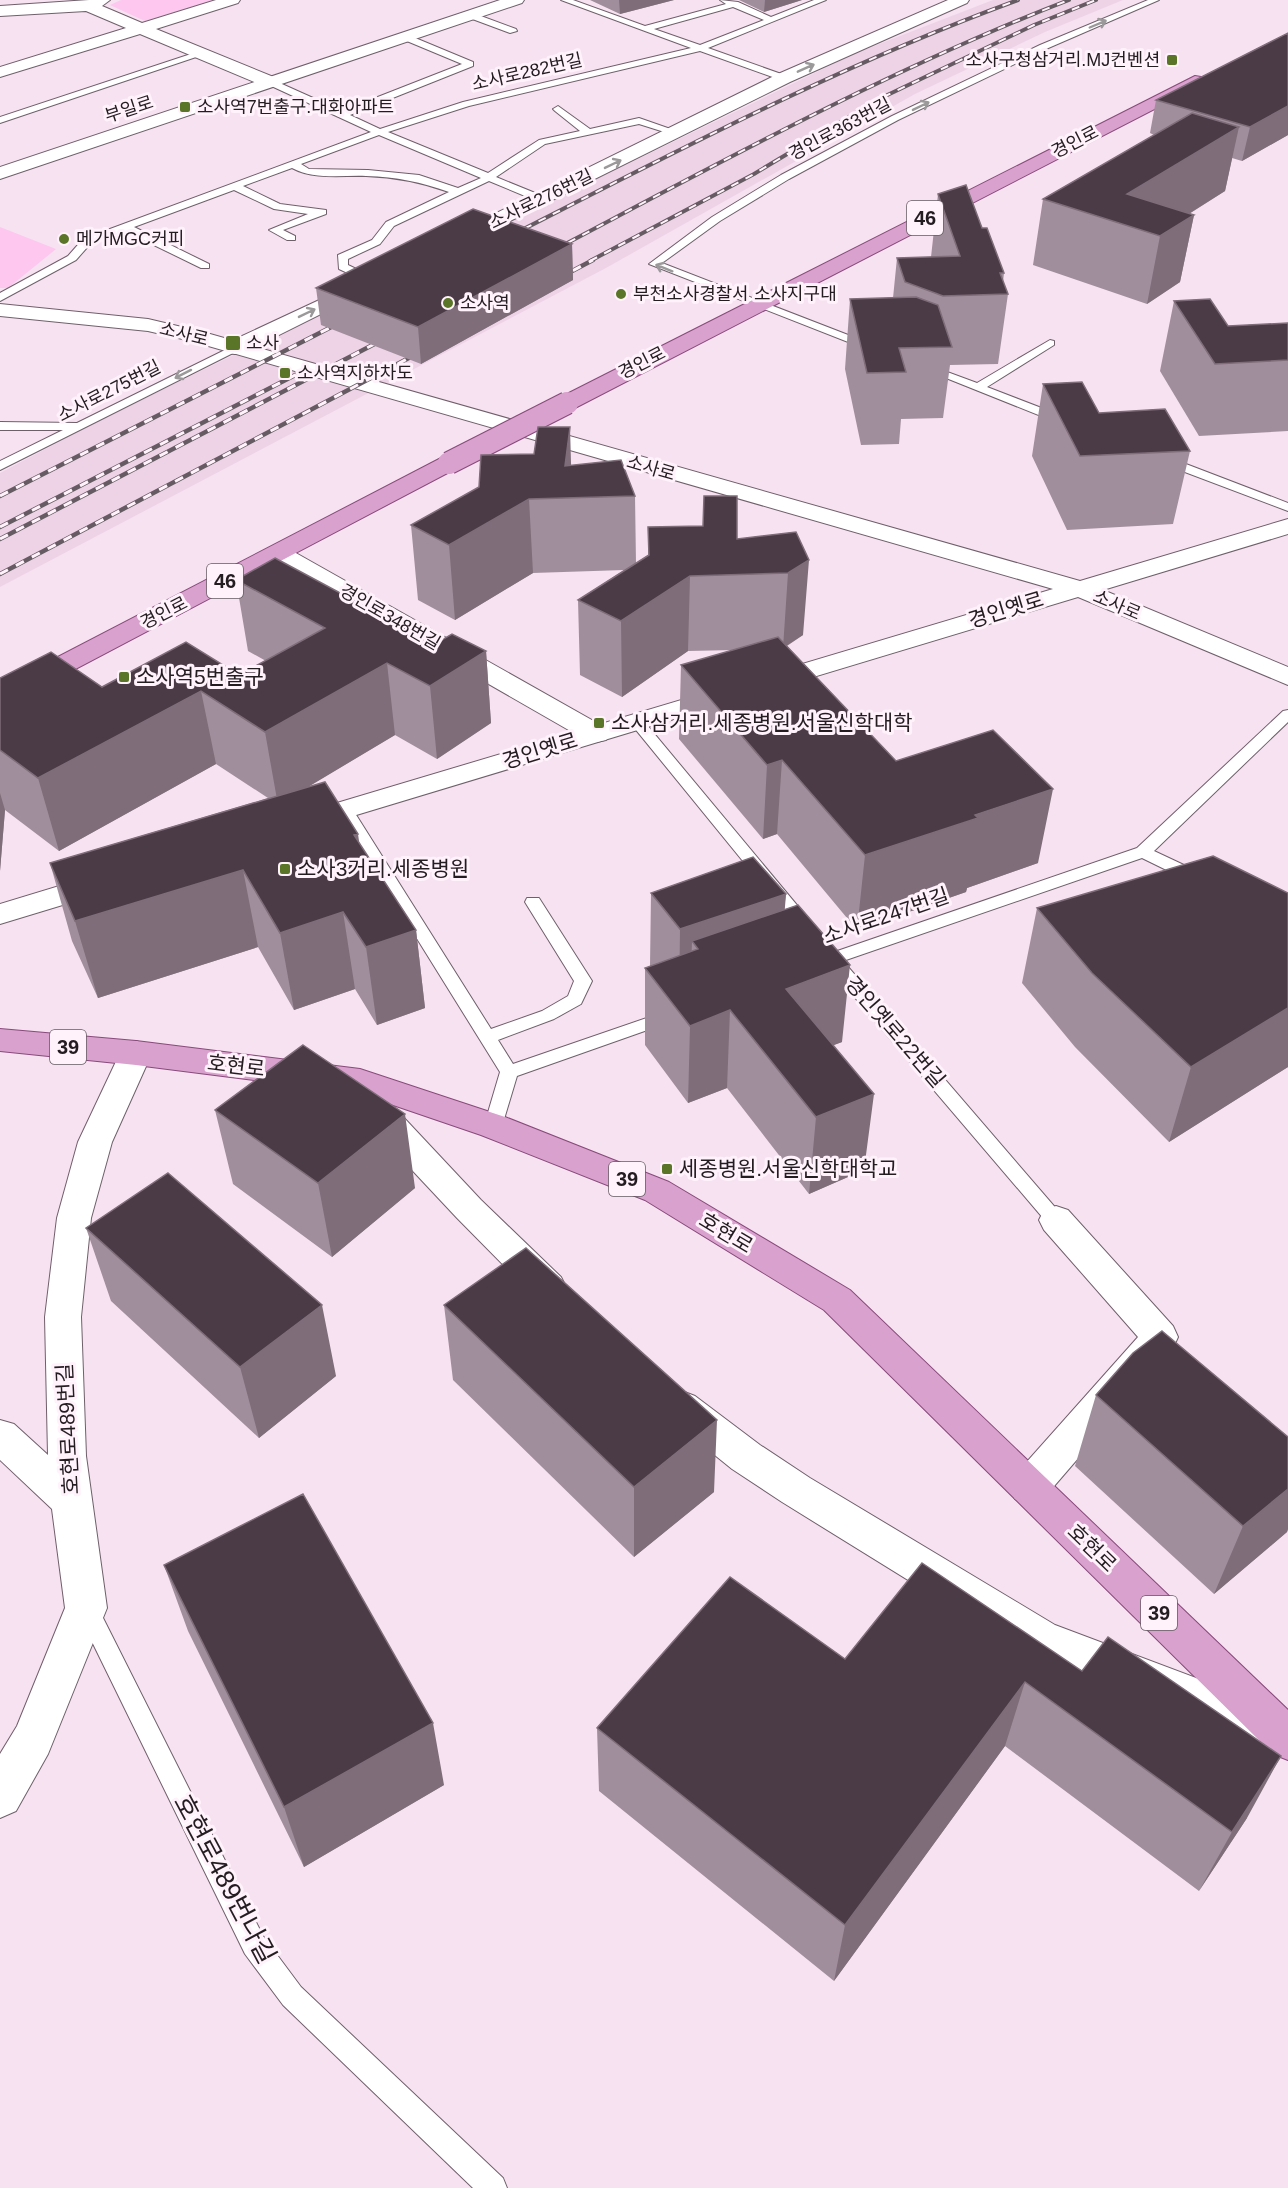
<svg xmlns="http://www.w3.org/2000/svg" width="1288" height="2188" font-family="Helvetica,'Noto Sans KR',sans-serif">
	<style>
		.built { fill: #eed3e7 }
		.green { fill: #fdc7ef }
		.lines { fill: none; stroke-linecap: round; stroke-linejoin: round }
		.service-casing { stroke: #705f6b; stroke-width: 2 }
		.minor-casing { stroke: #705f6b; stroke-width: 2 }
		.tertiary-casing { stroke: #705f6b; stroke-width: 2 }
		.primary-casing { stroke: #884a7b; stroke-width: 2 }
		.service { fill: #fff; fill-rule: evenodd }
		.minor { fill: #fff; fill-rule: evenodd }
		.tertiary { fill: #fff; fill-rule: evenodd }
		.primary { fill: #d9a1cd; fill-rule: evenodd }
		.rail-far1-casing { stroke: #665b63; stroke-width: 4 }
		.rail-casing { stroke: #665b63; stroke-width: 4.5 }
		.rail-far1 { stroke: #fff2fb; stroke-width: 2; stroke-dasharray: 8; stroke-linecap: butt }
		.rail { stroke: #fff2fb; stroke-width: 3; stroke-dasharray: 9; stroke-linecap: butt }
		.primary-bridge-casing { stroke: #884a7b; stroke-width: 24; stroke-linecap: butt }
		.primary-bridge { stroke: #d9a1cd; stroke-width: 22 }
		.wall { fill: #a18e9c }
		.shaded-wall { fill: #7f6d7a }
		.building { fill: #4b3b47; stroke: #7f6d7a; stroke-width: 1.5 }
		.oneway { stroke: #9c999b }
		.poi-dot { fill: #5b7528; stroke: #fff2fb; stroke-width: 2 }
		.labels { text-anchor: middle; stroke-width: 6; stroke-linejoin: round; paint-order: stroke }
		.far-poi-label { font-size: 18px; fill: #231c21; stroke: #fff2fb; text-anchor: start }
		.far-street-label { font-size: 18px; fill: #231c21; stroke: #fff2fb }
		.shield { fill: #fff2fb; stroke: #655c62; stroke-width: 1.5 }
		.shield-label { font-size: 20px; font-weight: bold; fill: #231c21 }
		.street-label { font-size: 21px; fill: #231c21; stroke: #fff2fb }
		.poi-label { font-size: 21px; fill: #231c21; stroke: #fff2fb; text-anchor: start }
		.near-street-label { font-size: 26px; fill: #231c21; stroke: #fff2fb }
	</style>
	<rect width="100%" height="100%" fill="#f7e2f1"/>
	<path class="built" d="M993,0H1123L1045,32L915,94L606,268L0,587V473L106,417L856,53Z"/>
	<path class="green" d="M121,0H215L145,21L110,5Z
		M0,227L56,249L8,288H0Z"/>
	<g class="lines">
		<defs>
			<path id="service" d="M561,0H573L645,26L726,4L720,0L738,2L771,17L814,0H826L708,48L787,76V80H781L700,51L469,106L388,132L488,173L539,140L580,131L555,111L553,109L558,106L590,129L639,118L682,133L677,136L639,124L545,144L496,177L545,197V201H537L489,181L394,226L380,244L348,259V265L377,279V283H369L339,269L338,255L372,240L386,222L449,192C421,182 397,177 366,176C342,175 314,180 292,168L243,186L280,204L326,210V214L283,230L295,236V240H287L269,230L308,214L274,209L234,190L134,227L209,264V268H201L125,231L91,243L76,260L0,301V293L68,256L83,239L371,132L267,84V80H273L342,111L462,64L402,39V35H408L473,62V66L350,115L380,129L463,102L691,48ZM733,7L764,20L700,45L654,29ZM379,135L481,178L458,188L419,175L368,170L309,169L301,164Z
				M1148,0H1159L1046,49L898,120L789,179L720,221L662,263L874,345V349H866L649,264L712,217L781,175L892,116L1040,45Z
				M470,12L516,29L517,31L510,33L467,17L466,15Z
				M200,51L208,53L0,123V117Z
				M1050,340L1054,341V345L987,387L1065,417V423L1061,424L921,368L927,364L931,366L977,383Z
				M235,345L239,346V350L0,470V461L63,430H0V422L77,423Z
				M1165,456L1288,503V511L1161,463L1159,460Z
				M1288,710V722L1154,851L1203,874L1205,878L1203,882H1191L1142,858L843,961L1066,1220L1063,1225L1056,1227L1049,1225L828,966L820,969L814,967L812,963L814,959L1137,848L1283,711Z
				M637,718L642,719L811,922L813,926L811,930H799L632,725L630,722L632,719Z
				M345,805L353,810L491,1029L542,1011L568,996L574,981L525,902L527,898H539L592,981L581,1004L554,1019L498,1040L513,1064L667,1011L673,1013L676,1017L673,1021L517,1076L502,1126L499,1131L493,1133L487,1131L484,1126L500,1072L337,810Z
				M87,1599L95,1602L263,1936L301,1987L503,2178L507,2188H473L283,2005L245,1954L76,1609L79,1602Z"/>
			<path id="minor" d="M89,0H110L102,6L142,23L216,0H240L238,3L156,29L276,78L279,82L276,86H264L140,34L0,77V67L126,28L86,11L0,16V6Z
				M948,0H969L967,3L790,82L468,242H454L451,238L454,234L778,74Z
				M360,281L367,283L370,287L367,291L243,353L235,354L227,353L224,348L227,343Z
				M278,546L287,548L606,728L610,734L606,740L596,742L586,740L269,558L266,553L269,548Z
				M136,1041L147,1045L152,1053L112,1142L91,1218L81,1317L86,1456L107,1608L48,1754L16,1811L0,1818V1754L17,1726L65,1608L52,1509L0,1460V1420L14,1424L48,1455L45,1317L57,1218L78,1142L120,1053L125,1045Z
				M1056,1206L1068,1210L1173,1326L1178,1337L1173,1348L1043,1499L1029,1504L1015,1499L1009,1487L1015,1475L1138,1337L1044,1230L1039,1220L1044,1210Z"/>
			<path id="tertiary" d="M500,0H524L522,3L0,179V167Z
				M0,304L148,319L203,332L1080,581L1288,519V534L1103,590L1288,667V685L1078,597L310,829L300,832L290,829L286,823L290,817L1053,589L191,341L148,331L0,316Z
				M102,873L112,876L117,883L112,890L0,924V904Z
				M379,1101L391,1104L481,1200L561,1277L566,1287L561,1297L548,1301L535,1297L457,1218L367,1122L362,1113L367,1104Z
				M682,1391L695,1396L760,1445L810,1478L1055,1625L1284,1711C1288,1721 1288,1729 1284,1739L1269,1745L1026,1653L782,1502L732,1469L669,1418L663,1407L669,1396Z"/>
			<path id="primary" d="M1195,76L1201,77L1204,81L1201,85L575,408L567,410L559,408L556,403L559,398Z
				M449,456L457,458L461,463L457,468L9,704L0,706V687L441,458Z
				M0,1029L136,1041L360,1069L505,1117L669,1182L850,1290L1288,1710V1760L1273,1754L824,1310L645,1200L481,1135L358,1093L136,1065L0,1051Z"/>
		</defs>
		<use href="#service" class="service-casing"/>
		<use href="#minor" class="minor-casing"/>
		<use href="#tertiary" class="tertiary-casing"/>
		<use href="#primary" class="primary-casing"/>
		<use href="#service" class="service"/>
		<use href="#minor" class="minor"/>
		<use href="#tertiary" class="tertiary"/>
		<use href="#primary" class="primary"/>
		<defs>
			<path id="rail-far1" d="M510,236C677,151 842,64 1018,0
				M554,250C723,161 890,69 1069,0
				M590,261L754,174L879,99L1034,25L1096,0"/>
			<path id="rail" d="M557,279L593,260
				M0,496L345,320
				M0,527L303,371
				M0,539L386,338
				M0,574L422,351"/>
		</defs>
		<use href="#rail-far1" class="rail-far1-casing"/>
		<use href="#rail" class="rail-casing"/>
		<use href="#rail-far1" class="rail-far1"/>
		<use href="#rail" class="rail"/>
		<defs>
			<path id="primary-bridge" d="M449,463L567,403"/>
		</defs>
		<use href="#primary-bridge" class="primary-bridge-casing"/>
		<use href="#primary-bridge" class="primary-bridge"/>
	</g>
	<path class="wall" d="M590,0H674L620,14Z
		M739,0H802L764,12Z
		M1288,33V135L1242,161L1232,158L1225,191L1189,214L1194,215L1180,282L1147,304L1033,265L1043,199L1154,135L1150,133L1156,100Z
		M938,194L982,228L1004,273L1003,282L1008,294L998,364L950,365L943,418L901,419L899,444L861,445L845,369L850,299L893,298L897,258L931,257Z
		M572,244L573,280L421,364L321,325L316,288Z
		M1174,301L1228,326L1288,323V431L1199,436L1160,371Z
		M1043,384L1099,413L1190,451L1173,524L1067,530L1032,456Z
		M571,465L635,496L636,563L648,555V527L737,539L796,532L803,635L787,646L896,761L1038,863L967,888L966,892L857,930L777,834L763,839L679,739L681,665L734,650L688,651L622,697L580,675L578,600L624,570L533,573L455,620L418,600L411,525Z
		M236,580L435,644L486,651L491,723L437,759L395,735L309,786L359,844L416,930L425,1008L377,1025L355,989L294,1010L258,947L98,998L72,941L50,863L268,798L216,764L59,851L5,810L0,871V678L102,687L239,675L266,661L248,651Z
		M651,893L786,894L784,909L842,1042L833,1045L864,1170L809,1194L727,1088L688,1103L645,1045V968L650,966Z
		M1288,893V1067L1169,1142L1075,1047L1022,983L1037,908Z
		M215,1110L415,1188L332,1257L233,1184Z
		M86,1228L336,1376L259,1438L111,1301Z
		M444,1305L714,1492L634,1557L453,1380Z
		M1096,1395L1288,1437V1529L1287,1532L1214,1594L1075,1466Z
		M922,1563L1247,1818L1199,1891L1005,1746L834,1981L599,1791L597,1728L845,1659Z
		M164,1565L444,1785L304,1867L188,1631Z"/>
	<path class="shaded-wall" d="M619,0H674L620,14Z
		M765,0H802L764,12Z
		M1288,106V135L1242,161L1250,127Z
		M1239,127L1225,191L1155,235L1127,194Z
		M1194,215L1180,282L1147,304L1160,236Z
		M572,244L573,280L421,364L418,327Z
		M570,427L572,498L565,466Z
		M529,499L533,573L455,620L449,545Z
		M809,560L803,635L783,648L788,573Z
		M690,576L688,651L622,697L621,621Z
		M486,651L491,723L437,759L430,686Z
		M387,663L395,735L278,805L265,732Z
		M201,691L216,764L59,851L38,778Z
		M782,760L777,834L763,839L767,765Z
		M1053,789L1038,863L967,888L966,892L857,930L865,855L975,815Z
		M0,793L5,810L0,871Z
		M358,834L369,911L354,835Z
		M243,870L258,947L98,998L75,921Z
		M786,894L780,969L692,941L690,1000L679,1004L680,929Z
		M343,912L355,989L294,1010L280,933Z
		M416,930L425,1008L377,1025L366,947Z
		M850,965L842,1042L780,1066L786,989Z
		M1288,1008V1067L1169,1142L1191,1067Z
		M730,1010L727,1088L688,1103L690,1026Z
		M874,1094L864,1170L809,1194L816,1117Z
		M405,1114L415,1188L332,1257L318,1183Z
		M322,1305L336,1376L259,1438L240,1367Z
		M717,1420L714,1492L634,1557V1487Z
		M1288,1489V1529L1287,1532L1214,1594L1243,1526Z
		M1025,1682L1005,1746L834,1981L845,1925Z
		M433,1723L444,1785L304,1867L284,1807Z
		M1281,1756L1247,1818L1199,1891L1232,1832Z"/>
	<path class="building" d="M1288,33V106L1250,127L1156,100Z
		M1192,113L1239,127L1127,194L1194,215L1160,236L1043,199Z
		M966,185L982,228H987L1004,273H1000L1008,294L943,296L905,282L897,258L960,256L938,194Z
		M473,209L572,244L418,327L316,288Z
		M916,297L938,305L952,347L899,348L906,372L867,373L850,299Z
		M1210,299L1228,326L1288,323V360L1215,364L1174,301Z
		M1082,382L1099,413L1165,409L1190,451L1080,456L1043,384Z
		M538,427H570L565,466L621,460L635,496L529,499L449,545L411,525L479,487L481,455L534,454Z
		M704,496H737V539L796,532L809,560L788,573L690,576L621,621L578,600L649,555L648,527L703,526Z
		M275,558L435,644L452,634L486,651L430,686L387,663L265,732L201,691L38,778L0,750V678L51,652L102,687L186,642L239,675L325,628L236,580Z
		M778,637L896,761L993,730L1053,789L975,815L978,818L865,855L782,760L767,765L681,665Z
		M325,782L358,834L354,835L416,930L366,947L343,912L280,933L243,870L75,921L50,863Z
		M1213,856L1288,893V1008L1191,1067L1092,973L1037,908Z
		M753,857L786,894L680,929L651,893Z
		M798,905L850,965L786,989L874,1094L816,1117L730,1010L690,1026L645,968L698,949L692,941Z
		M303,1045L405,1114L318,1183L215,1110Z
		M168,1173L322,1305L240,1367L86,1228Z
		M526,1248L717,1420L634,1487L444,1305Z
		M1162,1331L1288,1437V1489L1243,1526L1096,1395L1133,1353Z
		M303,1494L433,1723L284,1807L164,1565Z
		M922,1563L1082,1671L1108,1637L1281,1756L1232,1832L1025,1682L845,1925L597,1728L730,1577L845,1659Z"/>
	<defs><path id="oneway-shaft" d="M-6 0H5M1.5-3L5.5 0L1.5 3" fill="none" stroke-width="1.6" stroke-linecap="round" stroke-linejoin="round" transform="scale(1.5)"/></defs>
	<g class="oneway">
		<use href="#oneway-shaft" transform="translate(1098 24) rotate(-23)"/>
		<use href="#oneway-shaft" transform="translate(806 68) rotate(-24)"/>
		<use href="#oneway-shaft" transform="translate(921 106) rotate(-26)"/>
		<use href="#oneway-shaft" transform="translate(613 164) rotate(-26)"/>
		<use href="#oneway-shaft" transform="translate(664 268) rotate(-158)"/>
		<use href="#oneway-shaft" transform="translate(307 313) rotate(-26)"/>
		<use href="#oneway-shaft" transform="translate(183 374) rotate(153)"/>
	</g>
	<g class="poi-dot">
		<rect x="1166" y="54" width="12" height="12" rx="3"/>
		<rect x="179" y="101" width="12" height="12" rx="3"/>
		<circle cx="64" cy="239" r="6"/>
		<circle cx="621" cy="294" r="6"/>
		<circle cx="448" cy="303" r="6"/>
		<rect x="225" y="335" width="16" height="16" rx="3"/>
		<rect x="279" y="367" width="12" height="12" rx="3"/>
		<rect x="118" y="671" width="12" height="12" rx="3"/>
		<rect x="593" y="717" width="12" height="12" rx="3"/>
		<rect x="279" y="863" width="12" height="12" rx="3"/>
		<rect x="661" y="1163" width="12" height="12" rx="3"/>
	</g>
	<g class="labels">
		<g class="far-poi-label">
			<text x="1160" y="66" text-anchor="end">소사구청삼거리.MJ컨벤션</text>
			<text x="197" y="113">소사역7번출구.대화아파트</text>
			<text x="76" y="245">메가MGC커피</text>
			<text x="633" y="300">부천소사경찰서 소사지구대</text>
			<text x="460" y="309">소사역</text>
			<text x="246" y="349">소사</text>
			<text x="297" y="379">소사역지하차도</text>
		</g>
		<g class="far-street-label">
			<text transform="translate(527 72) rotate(-13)" y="6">소사로282번길</text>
			<text transform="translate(129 109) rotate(-18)" y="6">부일로</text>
			<text transform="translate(840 129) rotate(-28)" y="6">경인로363번길</text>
			<text transform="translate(1075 142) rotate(-27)" y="6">경인로</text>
			<text transform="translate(541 199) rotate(-26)" y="6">소사로276번길</text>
			<text transform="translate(184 334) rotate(14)" y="6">소사로</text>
			<text transform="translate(642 363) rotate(-27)" y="6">경인로</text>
			<text transform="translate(109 391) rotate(-27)" y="6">소사로275번길</text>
			<text transform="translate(651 468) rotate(16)" y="6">소사로</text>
			<text transform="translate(1117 605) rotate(23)" y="6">소사로</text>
			<text transform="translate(164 613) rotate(-27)" y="6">경인로</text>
			<text transform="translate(390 617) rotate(30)" y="6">경인로348번길</text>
		</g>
		<g class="shield">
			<rect x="907" y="201" width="36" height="34" rx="4.5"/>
			<rect x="207" y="564" width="36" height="34" rx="4.5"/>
			<rect x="50" y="1030" width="36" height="34" rx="4.5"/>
			<rect x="609" y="1162" width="36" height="34" rx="4.5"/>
			<rect x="1141" y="1596" width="36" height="34" rx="4.5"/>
		</g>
		<g class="shield-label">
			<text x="925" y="225">46</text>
			<text x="225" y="588">46</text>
			<text x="68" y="1054">39</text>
			<text x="627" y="1186">39</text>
			<text x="1159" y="1620">39</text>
		</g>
		<g class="street-label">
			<text transform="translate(1006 610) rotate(-17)" y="7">경인옛로</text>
			<text transform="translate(540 751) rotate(-17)" y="7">경인옛로</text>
			<text transform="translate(886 916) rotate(-19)" y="7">소사로247번길</text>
			<text transform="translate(895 1032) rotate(49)" y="7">경인옛로22번길</text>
			<text transform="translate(236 1066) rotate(7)" y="7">호현로</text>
			<text transform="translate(726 1233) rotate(31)" y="7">호현로</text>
			<text transform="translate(68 1429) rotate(-93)" y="7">호현로489번길</text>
			<text transform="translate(1092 1548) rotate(44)" y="7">호현로</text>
		</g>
		<g class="poi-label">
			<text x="136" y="684">소사역5번출구</text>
			<text x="611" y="730">소사삼거리.세종병원.서울신학대학</text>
			<text x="297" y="876">소사3거리.세종병원</text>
			<text x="679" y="1176">세종병원.서울신학대학교</text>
		</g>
		<g class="near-street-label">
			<text transform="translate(225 1879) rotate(62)" y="9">호현로489번나길</text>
		</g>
	</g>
</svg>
